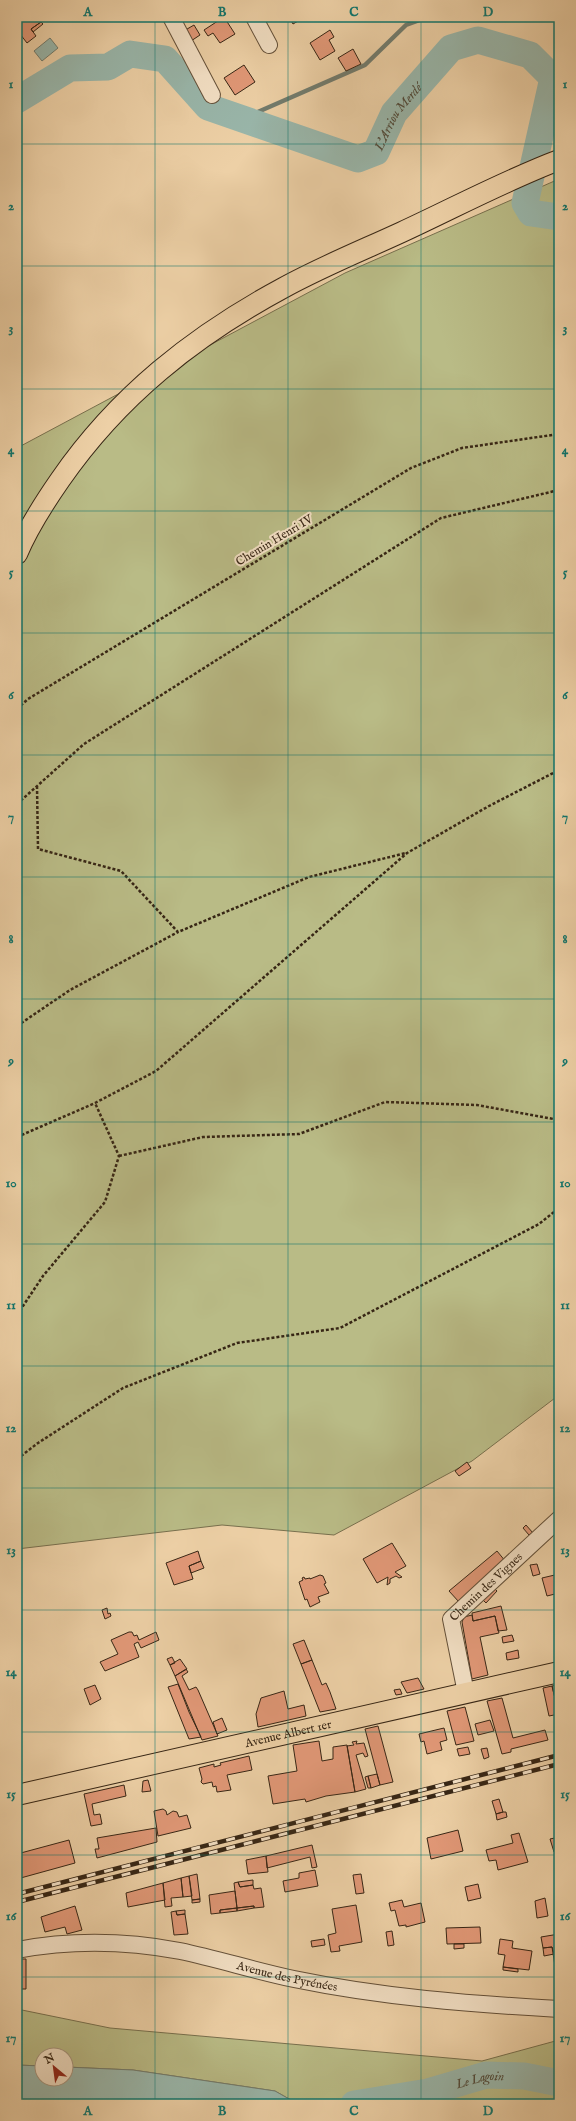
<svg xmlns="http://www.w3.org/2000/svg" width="576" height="2121" font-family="'IM FELL English',serif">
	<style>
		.green { fill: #b9bb86; stroke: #78704e }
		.water { fill: #99b6aa; stroke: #727c6e }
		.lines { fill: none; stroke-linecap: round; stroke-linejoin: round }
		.stream { stroke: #727c6e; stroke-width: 4.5 }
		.river { stroke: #99b6aa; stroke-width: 27 }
		.building { fill: #e19877; stroke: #372615 }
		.minor-casing { stroke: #645039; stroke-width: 18 }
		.major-casing { stroke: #372615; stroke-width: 22 }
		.path { stroke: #372615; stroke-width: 2.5; stroke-dasharray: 3 2; stroke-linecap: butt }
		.minor { stroke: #f3e0c5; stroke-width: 16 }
		.major { stroke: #edd0a6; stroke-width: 20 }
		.rail-casing { stroke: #372615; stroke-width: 4.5 }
		.rail { stroke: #f3e0c5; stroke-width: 3; stroke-dasharray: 9; stroke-linecap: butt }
		.grid { fill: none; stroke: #0f766e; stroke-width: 1; stroke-opacity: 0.55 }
		.labels { text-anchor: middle; stroke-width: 4; stroke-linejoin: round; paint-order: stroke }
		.street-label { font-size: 12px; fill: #372615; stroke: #f3e0c5 }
		.water-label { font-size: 13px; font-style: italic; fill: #504a3a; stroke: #f3e0c5 }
		.neatline { fill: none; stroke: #0f766e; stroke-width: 1.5 }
		.grid-label { font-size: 13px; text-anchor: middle; font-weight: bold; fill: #0f766e }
	</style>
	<rect width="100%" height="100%" fill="#edd0a6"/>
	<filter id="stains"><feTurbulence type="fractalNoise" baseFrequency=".005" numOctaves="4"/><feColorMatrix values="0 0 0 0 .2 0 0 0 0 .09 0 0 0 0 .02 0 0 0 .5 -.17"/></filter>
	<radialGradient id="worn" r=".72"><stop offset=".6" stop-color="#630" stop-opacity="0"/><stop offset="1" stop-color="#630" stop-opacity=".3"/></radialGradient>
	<path class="green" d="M559,179V1395L472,1461L334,1535L222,1525L17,1549V448L345,273Z
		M17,2009L110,2028L482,2061L559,2040V2104H298L275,2091L133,2070L66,2067V2055H42V2066L17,2065Z"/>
	<path class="water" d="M50,38L58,48L42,61L34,51Z
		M17,2065L42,2066V2079H66V2067L133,2070L275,2091L298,2104H17Z"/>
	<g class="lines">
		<path class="stream" d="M244,118L365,65L406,25L428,17"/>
		<g class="river">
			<path id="s1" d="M17,100L70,68L108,67L130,54L165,59L208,107L358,159L376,152L394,113L451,48L478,40L530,55L553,78L525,203L531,213L559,217"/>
			<path id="s2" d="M354,2104L428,2092L486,2075L524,2076L559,2083"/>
		</g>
	</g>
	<path class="building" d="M17,17H38L41,22L31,29L36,36L27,43L17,30Z
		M224,17L235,34L220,43L213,33L208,36L204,30Z
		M289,17H305L293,24Z
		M41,22L43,24L33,32L31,29Z
		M194,25L200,35L188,43L182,32Z
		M330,30L334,37L329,40L335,51L320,60L310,43Z
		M353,49L361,64L346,71L338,58Z
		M244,65L255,82L235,95L224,78Z
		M467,1462L471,1468L459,1476L455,1471Z
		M526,1525L533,1533L529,1535L523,1528Z
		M392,1543L406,1566L395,1572L402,1577L399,1578L396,1576L390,1579V1583L387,1585L388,1577L377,1583L363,1559Z
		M198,1551L201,1561L189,1566L193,1579L174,1585L166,1563Z
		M497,1551L506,1562L459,1602L449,1591Z
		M201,1561L204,1568L191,1573L189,1566Z
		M537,1564L540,1574L533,1576L530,1565Z
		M559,1574V1593L547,1596L542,1578Z
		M320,1575L323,1576L326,1583L324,1584L329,1593L318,1597L320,1602L310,1607L307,1599L305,1600L299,1582L303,1580L302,1578L304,1577L305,1579L310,1578V1579Z
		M494,1588L497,1591L486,1603L482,1599Z
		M501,1606L507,1630L498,1631L495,1616L473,1621L472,1613Z
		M107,1608L108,1614L110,1613L111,1616L105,1619L102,1610Z
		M472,1615L473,1621L495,1616L499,1633L480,1637L488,1675L472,1679L462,1622L464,1617Z
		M129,1632H132L134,1636L137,1635L139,1640L156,1632L159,1640L141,1648L138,1642L134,1644L139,1657L105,1671L100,1662L118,1654L111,1640Z
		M512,1635L514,1641L503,1643L502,1637Z
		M304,1640L312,1660L301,1664L293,1644Z
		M518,1650L519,1658L507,1660L506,1653Z
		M172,1657L175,1663L170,1665L167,1659Z
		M180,1659L187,1669L175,1676L170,1665Z
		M312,1660L322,1685L326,1683L330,1692L336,1709L320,1712L301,1664Z
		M186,1669L188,1672L182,1676L189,1690L196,1687L198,1690L218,1736L202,1740L175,1676Z
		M418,1678L424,1689L407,1693L401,1682Z
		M178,1684L189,1712L201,1737L189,1739L168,1687Z
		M559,1684V1716L552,1686Z
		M95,1685L101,1699L90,1705L84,1689Z
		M552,1686L559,1714L549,1716L543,1688Z
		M400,1689L402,1694L396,1695L394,1690Z
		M284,1691L288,1709L304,1705L306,1716L258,1727L256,1714L261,1698Z
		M502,1698L513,1738L545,1730L548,1740L511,1749V1752L502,1754L487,1701Z
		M465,1707L474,1741L456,1745L447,1711Z
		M222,1718L227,1730L217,1734L213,1722Z
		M490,1720L494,1731L478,1735L475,1724Z
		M378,1726L393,1782L380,1785L365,1729Z
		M444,1728L447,1740L440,1742L442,1750L427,1754L424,1741L421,1742L419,1734Z
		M319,1741L322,1761L333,1759V1747L347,1745L355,1792L326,1796L306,1802L305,1799L273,1804L268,1776L297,1771L293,1745Z
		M357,1741L356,1744L364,1743L368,1756L365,1757L363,1753L356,1755L366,1789L355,1792L347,1746L354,1745L352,1742Z
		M468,1747L470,1754L459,1756L457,1749Z
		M487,1748L489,1757L484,1759L481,1749Z
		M249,1756L252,1770L227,1775L231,1790L217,1792L216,1786L213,1787L212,1782L203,1784L201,1782L202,1779L199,1768L214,1764V1767L221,1765L220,1763Z
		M377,1774L380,1785L371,1788L368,1776Z
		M368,1776L371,1788H368L365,1777Z
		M148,1780L151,1791L142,1792L143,1781Z
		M124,1785L126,1796L92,1804L94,1815L100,1814L102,1824L91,1826L84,1794Z
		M499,1799L503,1812L496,1814L492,1801Z
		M163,1809L166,1811L167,1815L173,1811L177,1812L179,1817L187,1815L191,1828L158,1836L154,1811Z
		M503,1812H506L507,1817L497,1820L496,1814Z
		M156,1828L157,1842L97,1858L95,1849H99L97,1838Z
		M458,1830L463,1851L431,1859L427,1838Z
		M519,1833L528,1862L498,1870L496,1860L489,1861L486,1850L513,1843L511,1835Z
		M559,1837V1851L554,1852L550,1839Z
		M69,1840L75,1863L17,1879V1854Z
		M312,1845L317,1867L312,1868L310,1857L267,1868L266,1856Z
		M266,1856L268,1872L248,1874L246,1860Z
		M315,1870L318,1886L285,1892L283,1881L299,1878V1873Z
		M197,1874L200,1899L192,1900L189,1876Z
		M361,1874L364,1893L356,1894L353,1875Z
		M189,1876L192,1896L183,1897L181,1878Z
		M181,1878L183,1897L171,1898L172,1906L165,1907L163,1883Z
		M253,1880V1885L240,1887L238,1882Z
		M238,1882L240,1887L253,1885L254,1889L261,1888L264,1907L254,1908V1906L237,1908L234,1883Z
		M163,1883L165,1900L128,1907L126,1893Z
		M478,1884L481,1898L468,1901L465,1887Z
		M235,1891L237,1908L220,1910V1913L211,1914L209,1895Z
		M545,1898L548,1916L537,1918L535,1901Z
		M200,1899V1902L192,1903V1900Z
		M402,1900L404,1907L421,1903L425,1922L406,1927V1925L399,1926L395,1910L391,1911L389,1903Z
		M356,1905L362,1942L339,1946L340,1951L331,1952L328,1935L336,1933L332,1909Z
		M75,1906L82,1930L67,1934L65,1927L45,1932L41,1917Z
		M254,1906V1908L237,1911V1908Z
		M237,1908V1911L220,1913V1910Z
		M185,1910V1914L177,1915L176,1911Z
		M176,1911L177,1915L185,1914L188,1934L174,1935L171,1912Z
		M480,1927L481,1943L447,1944L446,1928Z
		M392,1931L394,1945L388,1946L386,1932Z
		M559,1934V1965L555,1966L552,1947L543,1948L541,1937Z
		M324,1939L325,1945L312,1947L311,1941Z
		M500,1939L513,1941L512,1948L532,1951L529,1970L503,1967L505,1955L498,1954Z
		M454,1944H464V1948L454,1949Z
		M552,1947L554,1954L544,1956L543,1948Z
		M17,1959H26V1989H17Z
		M503,1967L518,1969V1972L503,1970Z"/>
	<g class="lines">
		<defs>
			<g id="minor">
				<path d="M171,17L212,95"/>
				<path d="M254,17L269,45"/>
				<path id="s3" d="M466,1693L451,1619L559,1519"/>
				<path id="s4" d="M17,1950C70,1940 127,1941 180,1951C218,1959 256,1971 294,1979C381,1997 470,2004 559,2009"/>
			</g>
			<g id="major">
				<path d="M17,554C28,528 44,503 60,480C118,396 194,336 283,288C321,267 363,250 402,232C454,208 506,180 559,160"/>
				<path id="s5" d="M17,1795L559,1672"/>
			</g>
		</defs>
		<use href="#minor" class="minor-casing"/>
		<use href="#major" class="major-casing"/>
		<path class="path" d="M17,709L28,699L411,468L462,448L559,434
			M37,786L38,849L121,871L178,932L309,877L406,853
			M17,804L84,744L441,518L559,490
			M17,1026L70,990L178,932
			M17,1137L95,1103L156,1071L407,853L489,806L559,770
			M119,1156L203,1137L299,1134L385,1102L477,1105L559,1120
			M17,1315L43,1276L105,1202L119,1156L95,1103
			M17,1459L38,1443L123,1388L237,1343L340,1328L539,1224L559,1208"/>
		<use href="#minor" class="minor"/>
		<use href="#major" class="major"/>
		<defs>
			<path id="rail" d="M17,1894L559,1755
				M17,1902L559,1764"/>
		</defs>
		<use href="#rail" class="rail-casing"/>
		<use href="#rail" class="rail"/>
	</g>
	<path class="grid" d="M155,17V2104M288,17V2104M421,17V2104M17,144H559M17,266H559M17,389H559M17,511H559M17,633H559M17,755H559M17,877H559M17,999H559M17,1122H559M17,1244H559M17,1366H559M17,1488H559M17,1610H559M17,1732H559M17,1855H559M17,1977H559"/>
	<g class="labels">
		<g class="street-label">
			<text transform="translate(274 540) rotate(-31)" y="4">Chemin Henri IV</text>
			<text dy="4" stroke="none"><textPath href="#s3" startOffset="123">Chemin des Vignes</textPath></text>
			<text dy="4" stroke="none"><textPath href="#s5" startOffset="278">Avenue Albert 1er</textPath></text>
			<text dy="4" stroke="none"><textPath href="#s4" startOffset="274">Avenue des Pyrénées</textPath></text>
		</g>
		<g class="water-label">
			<text dy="5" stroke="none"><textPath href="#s1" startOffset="445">L'Arriou Merdé</textPath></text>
			<text dy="5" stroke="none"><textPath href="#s2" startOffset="129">Le Lagoin</textPath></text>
		</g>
	</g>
	<rect width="576" height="2121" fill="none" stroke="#edd0a6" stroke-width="44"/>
	<g transform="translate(54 2067) rotate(331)"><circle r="19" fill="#f3e0c5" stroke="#a8967f"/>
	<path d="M0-3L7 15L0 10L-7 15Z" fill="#8f2418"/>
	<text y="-6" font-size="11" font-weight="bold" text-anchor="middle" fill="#372615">N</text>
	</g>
	<rect x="22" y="22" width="532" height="2077" class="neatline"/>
	<g class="grid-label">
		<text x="88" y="16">A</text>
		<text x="222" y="16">B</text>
		<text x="354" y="16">C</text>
		<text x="488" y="16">D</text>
		<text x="11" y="88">1</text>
		<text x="565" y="88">1</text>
		<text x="11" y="210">2</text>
		<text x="565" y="210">2</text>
		<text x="11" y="332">3</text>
		<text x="565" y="332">3</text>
		<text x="11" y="454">4</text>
		<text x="565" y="454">4</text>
		<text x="11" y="576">5</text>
		<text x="565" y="576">5</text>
		<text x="11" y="699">6</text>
		<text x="565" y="699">6</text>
		<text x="11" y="821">7</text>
		<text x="565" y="821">7</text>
		<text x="11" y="943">8</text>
		<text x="565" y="943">8</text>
		<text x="11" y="1065">9</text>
		<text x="565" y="1065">9</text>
		<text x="11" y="1187">10</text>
		<text x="565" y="1187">10</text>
		<text x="11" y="1309">11</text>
		<text x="565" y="1309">11</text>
		<text x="11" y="1432">12</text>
		<text x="565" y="1432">12</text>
		<text x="11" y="1554">13</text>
		<text x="565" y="1554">13</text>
		<text x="11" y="1676">14</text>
		<text x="565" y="1676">14</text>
		<text x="11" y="1798">15</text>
		<text x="565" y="1798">15</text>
		<text x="11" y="1920">16</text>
		<text x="565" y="1920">16</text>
		<text x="11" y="2042">17</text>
		<text x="565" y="2042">17</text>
		<text x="88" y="2115">A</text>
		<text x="222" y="2115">B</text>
		<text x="354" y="2115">C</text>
		<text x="488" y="2115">D</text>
	</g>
	<rect width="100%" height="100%" filter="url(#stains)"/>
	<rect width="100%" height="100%" fill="url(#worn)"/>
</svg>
